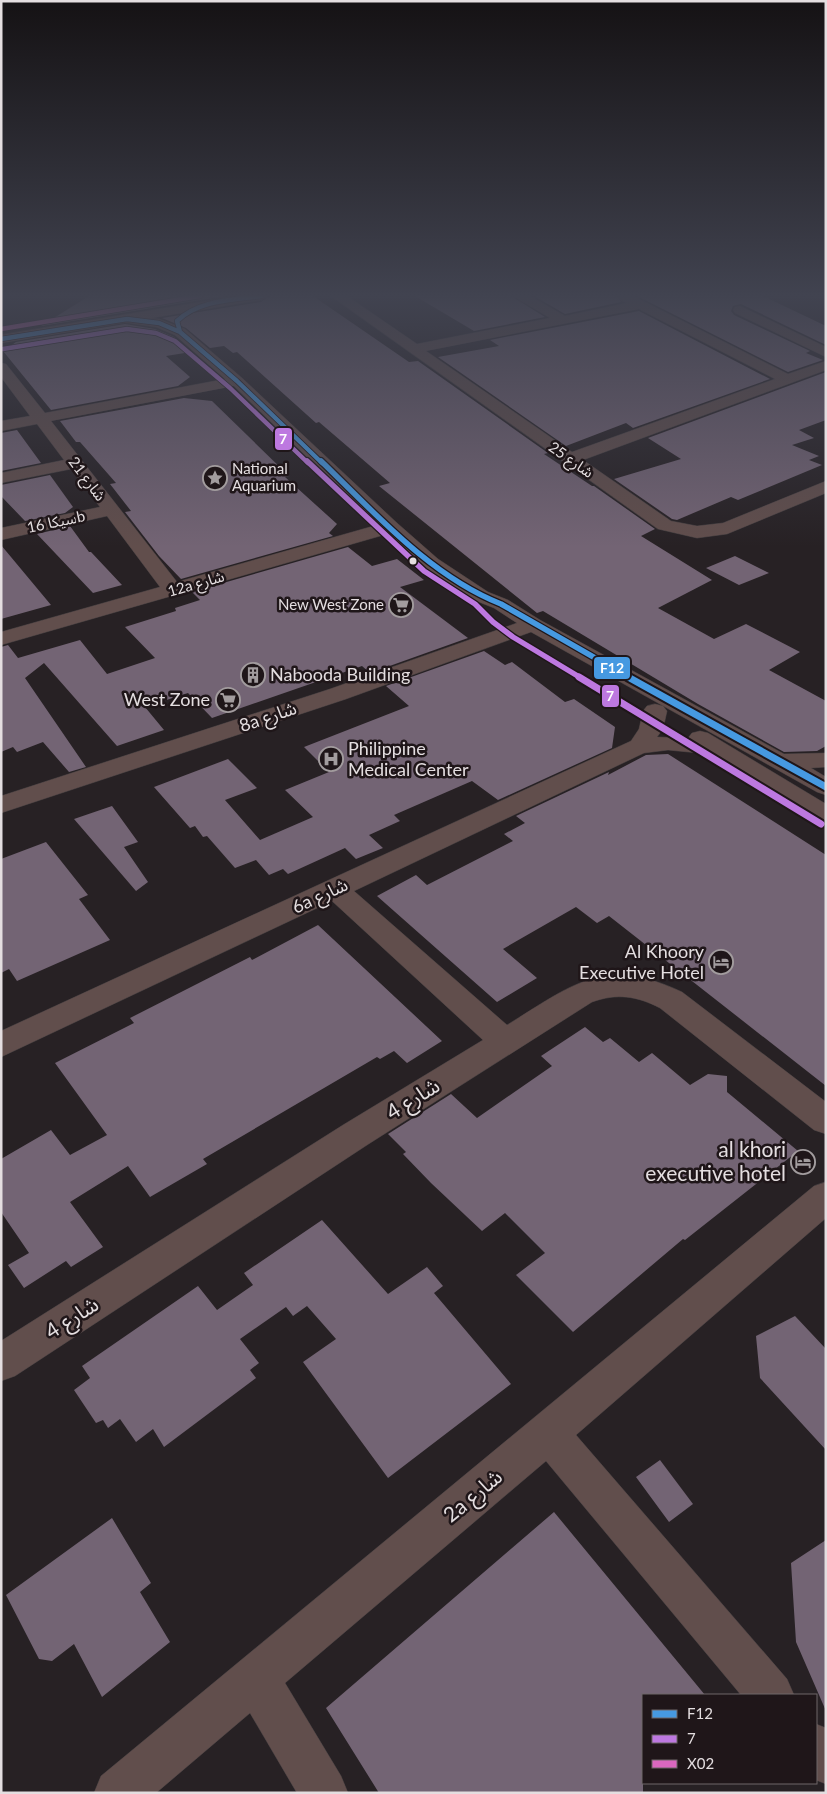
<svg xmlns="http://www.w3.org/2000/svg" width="827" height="1794" font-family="Lato,'Noto Sans Arabic',sans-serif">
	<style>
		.building { fill: #736474 }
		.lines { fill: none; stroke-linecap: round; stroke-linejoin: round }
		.minor-casing { stroke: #413c3e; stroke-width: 1 }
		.major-casing { stroke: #413c3e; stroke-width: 1 }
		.minor { fill: #614e4c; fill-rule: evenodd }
		.major { fill: #6d5554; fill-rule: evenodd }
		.bus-1-far2-casing { stroke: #1f1619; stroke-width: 6 }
		.bus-1-far1-casing { stroke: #1f1619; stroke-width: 8 }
		.bus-1-casing { stroke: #1f1619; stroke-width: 11 }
		.bus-2-far2-casing { stroke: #1f1619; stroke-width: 6 }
		.bus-2-far1-casing { stroke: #1f1619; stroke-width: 8 }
		.bus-2-casing { stroke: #1f1619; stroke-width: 11 }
		.bus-3-casing { stroke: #1f1619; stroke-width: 6 }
		.bus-1-far2 { stroke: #4699e1; stroke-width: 4.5 }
		.bus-1-far1 { stroke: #4699e1; stroke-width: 5.5 }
		.bus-1 { stroke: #4699e1; stroke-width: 7 }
		.bus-2-far2 { stroke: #bd78e0; stroke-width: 4.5 }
		.bus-2-far1 { stroke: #bd78e0; stroke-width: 5.5 }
		.bus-2 { stroke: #bd78e0; stroke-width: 7 }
		.bus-3 { stroke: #da67bf; stroke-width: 4.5 }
		.bus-dot { fill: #e4dee0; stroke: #1f1619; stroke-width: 2 }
		.labels { text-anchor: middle; stroke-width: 5; stroke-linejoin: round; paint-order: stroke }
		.far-street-label { font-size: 15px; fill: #e4dee0; stroke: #1f1619 }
		.far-poi-label { font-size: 15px; fill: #e4dee0; stroke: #1f1619; text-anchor: start }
		.poi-label { font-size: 18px; fill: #e4dee0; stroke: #1f1619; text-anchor: start }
		.street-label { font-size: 18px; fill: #e4dee0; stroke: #1f1619 }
		.near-street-label { font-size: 21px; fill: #e4dee0; stroke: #1f1619 }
		.near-poi-label { font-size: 21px; fill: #e4dee0; stroke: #1f1619; text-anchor: end }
		.line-badge { stroke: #1f1619; stroke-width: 2 }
		.badge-label { font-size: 14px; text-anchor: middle; font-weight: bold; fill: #fff }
	</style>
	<rect width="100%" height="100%" fill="#272124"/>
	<path class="building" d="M89,296H225L41,326Z
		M270,296H313L409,362L418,361L548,453L544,454L592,486H594L655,529L641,536L712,580L658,608L714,639L746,624L800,652L769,670L826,701V746L817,751L784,752L698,704L543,611L537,613L379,486L390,483L319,422L316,423L237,352L233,353L224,346L210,348L186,328L162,318L261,302Z
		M415,296H511L545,317L474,331Z
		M534,296H617L621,302L565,314Z
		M637,296H763L826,326V345L741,304L733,306L731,311L734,315L810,351L806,353L823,360L788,372Z
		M639,311L770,379L633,428L626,423L566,446L438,357L499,346L490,340Z
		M125,324L155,329L174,337L191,352L166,356L190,377L178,386L51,410L3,351L16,342Z
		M826,372V420L799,430L814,438L792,445L819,456L809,460L822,465L738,500L731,497L677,520L672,519L614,479L681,459L648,438Z
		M184,398L212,401L289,476L285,477L337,524L329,533L333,536L181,579L159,556L125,512L131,511L110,484L116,483L80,442H76L60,421Z
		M17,430L41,463L1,471V433Z
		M50,475L73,507L65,513L25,521L1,496V485Z
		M70,526L89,552H91L122,585L93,593L37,534Z
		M1,545L51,605L1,619Z
		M348,547L372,566L397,559L424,580L400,587L468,638L370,673L362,666L212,718L188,693L145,707L164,730L117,746L44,663L25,678L86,767L69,772L43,742L17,752L13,747L1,752V647L8,645L18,658L80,640L107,674L155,658L125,627L176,611L175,608L200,600L192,592Z
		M735,556L769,573L739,585L706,568Z
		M484,651L505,665L512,662L565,702L574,699L615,727L612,748L498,800L472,781L394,815L400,821L369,835L383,848L356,859L345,848L288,874L283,869L269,875L256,860L235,868L207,836L203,837L195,826L190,828L154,787L228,759L257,788L225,800L260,840L313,817L285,790L329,772L304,747L409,706L386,686Z
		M668,754L826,855V1086L609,916L597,923L576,907L503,949L537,978L497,1002L377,896L416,875L427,885L513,841L504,834L525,823L516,816L609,772L608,775L646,755Z
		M112,806L138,842L124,847L148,882L136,891L74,819Z
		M46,842L88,895L79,899L110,940L17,981L9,969L1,973V859Z
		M318,925L442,1041L407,1063L394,1051L380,1059L377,1057L203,1159L207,1164L150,1197L128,1166L70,1202L103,1247L71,1267L66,1261L24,1288L8,1265L29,1253L1,1212V1159L51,1130L70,1155L107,1135L55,1063L134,1023L130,1018L250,957L252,960Z
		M585,1027L603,1042L610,1038L639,1062L652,1053L690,1085L708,1074L727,1076V1092L798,1151L685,1240L683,1239L573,1332L516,1275L545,1253L505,1213L482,1231L431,1183L403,1154L406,1152L388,1134L451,1094L477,1118L552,1066L541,1056Z
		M322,1220L388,1294L427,1267L443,1286L434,1293L511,1384L388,1478L303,1362L336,1339L307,1306L293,1316L286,1307L240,1339L259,1363L250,1370L256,1378L164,1447L153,1429L136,1442L120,1419L108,1428L103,1420L96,1423L74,1390L90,1378L82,1366L198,1286L217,1310L253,1285L244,1273Z
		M795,1316L826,1349V1450L760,1378L756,1336Z
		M660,1460L693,1504L669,1522L636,1477Z
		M554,1512L705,1695H643V1793H379L326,1708Z
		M112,1518L151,1583L140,1592L170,1642L102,1697L74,1644L52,1661L39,1659L6,1595Z
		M826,1540V1711L796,1642L791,1563Z"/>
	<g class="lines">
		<defs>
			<path id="minor" d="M331,296H347L417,344L550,318L513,296H530L565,316L627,303L620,300L619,296H633L788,374L826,361V370L583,460L671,521L697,526L723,523L826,481V493L727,534L697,538L658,529ZM639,309L775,379L572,452L426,351Z
				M740,306L826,347V357L735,313L733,310L735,307Z
				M127,315L159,319L185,329L242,378L397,523L438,559L488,592L508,600L540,620L784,754L826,753V767L811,768L826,777V795L817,792L531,632L346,699L1,813V796L330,689L517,623L494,608L474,600L424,567L387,534L1,645V632L160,587L107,516L1,540V528L100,507L71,469L1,483V473L64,460L37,424L1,431V421L30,416L1,377V363L6,364L45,413L225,379L175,335L156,327L122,322L120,319L122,316ZM234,386L377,525L177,582L51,421Z
				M655,704L663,706L667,711L663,729L657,737L688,738L692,733L700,731L708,733L826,804V823L817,821L709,754L668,750L644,753L354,891L507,1025C572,985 604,955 682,992L826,1102V1134L814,1130L660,1008C637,996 617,993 592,1002L367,1145L15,1376L1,1381V1341L343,1125L483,1040L332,901L1,1057V1031L631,741L639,729L643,711L647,706Z
				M826,1182V1218L576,1435L787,1679L794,1695H741L546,1461L285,1683L341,1776L348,1793H297L250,1713L156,1793H94L101,1776L814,1186Z
				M816,1724L826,1728V1784L816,1780Z"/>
			<path id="major" d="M237,296H268L261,300L1,343V335Z"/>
		</defs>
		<use href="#minor" class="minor-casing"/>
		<use href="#major" class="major-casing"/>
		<use href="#minor" class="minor"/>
		<use href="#major" class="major"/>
		<defs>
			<path id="bus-1-far2" d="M180,332L177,321C199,300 232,300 261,296
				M1,339L127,319L159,323L180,332L237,381L322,463"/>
			<path id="bus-1-far1" d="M321,461C375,513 430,576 501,604L630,678"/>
			<path id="bus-1" d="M628,677L826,787"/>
			<path id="bus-2-far2" d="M3,349L127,329L156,333L175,341L230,388L308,463"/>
			<path id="bus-2-far1" d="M307,461L424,571L475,604L493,622L513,637L581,678"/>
			<path id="bus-2" d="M579,677L821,824"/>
			<path id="bus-3" d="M1,329L200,296"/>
		</defs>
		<use href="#bus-1-far2" class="bus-1-far2-casing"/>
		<use href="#bus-1-far1" class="bus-1-far1-casing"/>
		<use href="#bus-1" class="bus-1-casing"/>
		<use href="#bus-2-far2" class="bus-2-far2-casing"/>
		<use href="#bus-2-far1" class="bus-2-far1-casing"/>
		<use href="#bus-2" class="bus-2-casing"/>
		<use href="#bus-3" class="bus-3-casing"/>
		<use href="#bus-1-far2" class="bus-1-far2"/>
		<use href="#bus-1-far1" class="bus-1-far1"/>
		<use href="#bus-1" class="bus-1"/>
		<use href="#bus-2-far2" class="bus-2-far2"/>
		<use href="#bus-2-far1" class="bus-2-far1"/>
		<use href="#bus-2" class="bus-2"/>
		<use href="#bus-3" class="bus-3"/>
	</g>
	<linearGradient id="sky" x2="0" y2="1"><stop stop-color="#151214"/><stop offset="0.54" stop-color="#414350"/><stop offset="1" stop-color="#414350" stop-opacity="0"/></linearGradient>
	<rect width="827" height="547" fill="url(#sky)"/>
	<defs>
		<symbol id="sight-ring" viewBox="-11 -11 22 22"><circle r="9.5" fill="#1f1619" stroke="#a29c9e" stroke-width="1.5"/><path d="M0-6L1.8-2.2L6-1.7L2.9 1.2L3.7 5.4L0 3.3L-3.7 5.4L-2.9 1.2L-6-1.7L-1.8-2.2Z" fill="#a29c9e"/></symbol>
		<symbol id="supermarket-ring" viewBox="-11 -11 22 22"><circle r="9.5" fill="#1f1619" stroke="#a29c9e" stroke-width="1.5"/><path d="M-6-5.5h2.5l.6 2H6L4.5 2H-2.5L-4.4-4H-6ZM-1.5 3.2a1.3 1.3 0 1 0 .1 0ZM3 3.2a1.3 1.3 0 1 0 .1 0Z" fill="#a29c9e"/></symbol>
		<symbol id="building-ring" viewBox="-11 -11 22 22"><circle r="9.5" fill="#1f1619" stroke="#a29c9e" stroke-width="1.5"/><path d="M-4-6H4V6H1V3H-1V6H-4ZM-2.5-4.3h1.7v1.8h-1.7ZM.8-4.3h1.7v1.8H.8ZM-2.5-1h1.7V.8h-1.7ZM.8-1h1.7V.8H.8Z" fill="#a29c9e"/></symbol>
		<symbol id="hospital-ring" viewBox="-11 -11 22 22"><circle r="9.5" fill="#1f1619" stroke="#a29c9e" stroke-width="1.5"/><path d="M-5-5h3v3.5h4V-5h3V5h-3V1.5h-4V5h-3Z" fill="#a29c9e"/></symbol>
		<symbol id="hotel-ring" viewBox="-11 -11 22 22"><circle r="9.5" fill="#1f1619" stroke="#a29c9e" stroke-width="1.5"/><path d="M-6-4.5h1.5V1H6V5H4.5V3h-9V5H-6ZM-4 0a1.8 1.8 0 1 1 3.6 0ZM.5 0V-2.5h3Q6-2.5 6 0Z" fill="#a29c9e"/></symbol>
	</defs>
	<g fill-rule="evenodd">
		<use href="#sight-ring" x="201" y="464" width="28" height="28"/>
		<use href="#supermarket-ring" x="387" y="591" width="28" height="28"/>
		<use href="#building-ring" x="239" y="661" width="28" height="28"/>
		<use href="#supermarket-ring" x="214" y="686" width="28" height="28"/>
		<use href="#hospital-ring" x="317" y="745" width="28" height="28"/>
		<use href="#hotel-ring" x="707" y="948" width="28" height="28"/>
		<use href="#hotel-ring" x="789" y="1148" width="28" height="28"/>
	</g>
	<circle class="bus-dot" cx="413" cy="561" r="4.5"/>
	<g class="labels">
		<g class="far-street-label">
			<text transform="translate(571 460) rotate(35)" y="5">شارع 25</text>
			<text transform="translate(87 479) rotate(53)" y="5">شارع 21</text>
			<text transform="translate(56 522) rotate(-12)" y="5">سيكا 16b</text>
			<text transform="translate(196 584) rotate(-16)" y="5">12a شارع</text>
		</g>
		<g class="far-poi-label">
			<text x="232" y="474">National<tspan x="232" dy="17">Aquarium</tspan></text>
			<text x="384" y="610" text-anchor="end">New West Zone</text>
		</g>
		<g class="poi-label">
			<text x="270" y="681">Nabooda Building</text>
			<text x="210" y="706" text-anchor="end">West Zone</text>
			<text x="348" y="755">Philippine<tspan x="348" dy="21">Medical Center</tspan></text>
			<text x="704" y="958" text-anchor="end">Al Khoory<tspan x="704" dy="21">Executive Hotel</tspan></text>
		</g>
		<g class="street-label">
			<text transform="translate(268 717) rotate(-19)" y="6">8a شارع</text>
			<text transform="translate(320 896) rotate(-25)" y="6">6a شارع</text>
		</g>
		<g class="near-street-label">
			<text transform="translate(413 1099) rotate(-32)" y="7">شارع 4</text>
			<text transform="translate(72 1318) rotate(-33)" y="7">شارع 4</text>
			<text transform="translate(473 1496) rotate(-40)" y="7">2a شارع</text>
		</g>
		<g class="near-poi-label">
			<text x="786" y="1157">al khori<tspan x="786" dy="24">executive hotel</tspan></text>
		</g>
	</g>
	<g class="line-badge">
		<rect x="274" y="427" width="19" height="24" rx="5" fill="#bd78e0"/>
		<rect x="593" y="656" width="38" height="24" rx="5" fill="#4699e1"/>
		<rect x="601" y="684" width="19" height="24" rx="5" fill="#bd78e0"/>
	</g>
	<g class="badge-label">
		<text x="283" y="444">7</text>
		<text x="612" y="673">F12</text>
		<text x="610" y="701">7</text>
	</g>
	<rect width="827" height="1794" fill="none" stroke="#e4dee0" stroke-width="5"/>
	<rect x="642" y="1694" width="175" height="90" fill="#1f1619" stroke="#6e6669"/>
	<rect x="652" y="1710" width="25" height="8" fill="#4699e1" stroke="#6e6669"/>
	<text x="687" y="1719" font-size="15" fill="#e4dee0">F12</text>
	<rect x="652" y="1735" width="25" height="8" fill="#bd78e0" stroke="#6e6669"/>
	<text x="687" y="1744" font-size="15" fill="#e4dee0">7</text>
	<rect x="652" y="1760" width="25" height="8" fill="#da67bf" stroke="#6e6669"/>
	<text x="687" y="1769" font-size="15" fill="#e4dee0">X02</text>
</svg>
